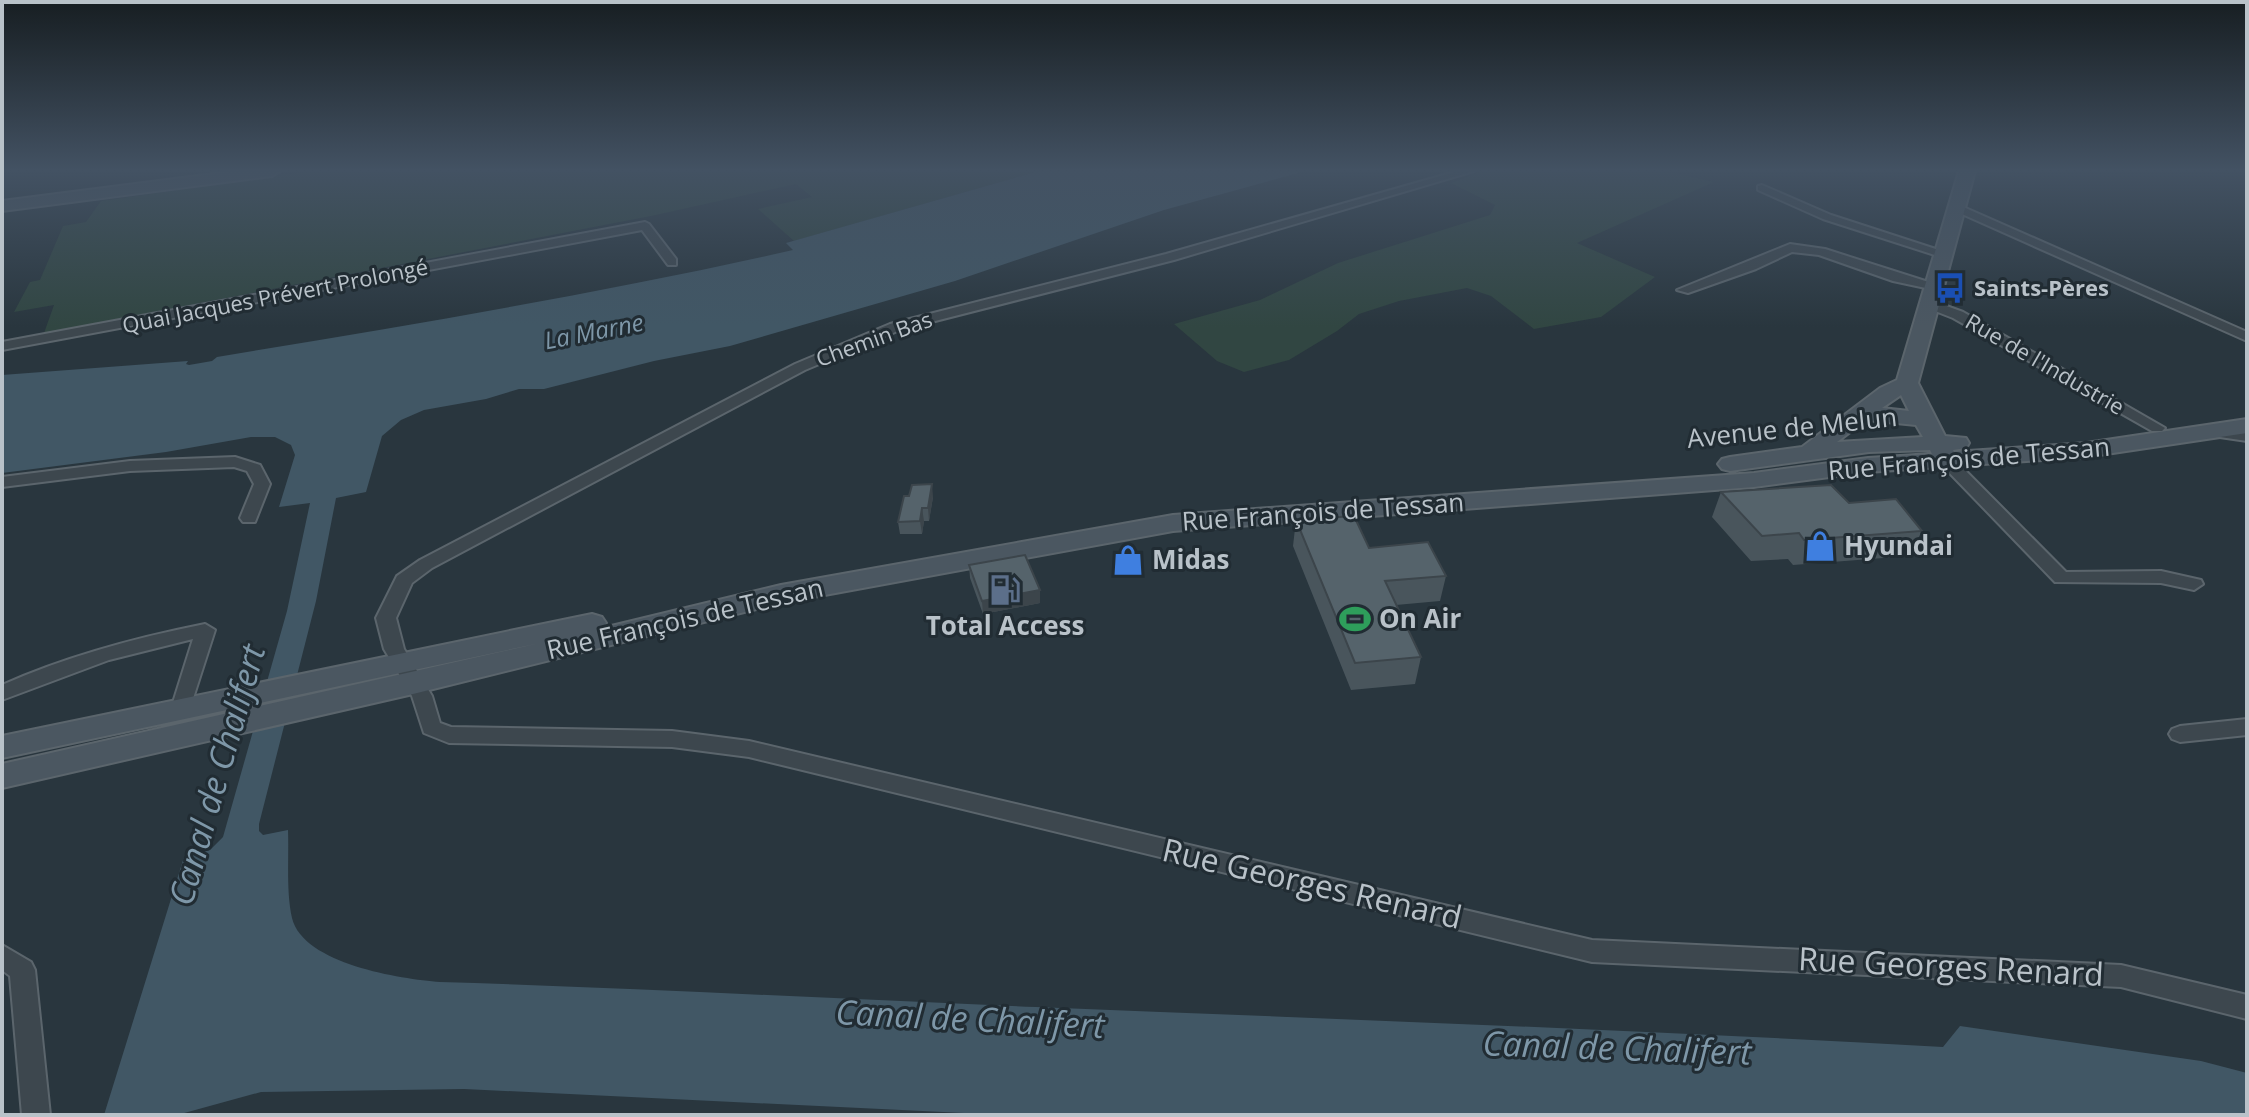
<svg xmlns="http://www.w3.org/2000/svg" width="2249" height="1117" font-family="'Open Sans',sans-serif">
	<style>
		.green { fill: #314642 }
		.water { fill: #415765 }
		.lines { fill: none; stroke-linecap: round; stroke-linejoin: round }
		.street-casing { stroke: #5b656c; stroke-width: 4 }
		.secondary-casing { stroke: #5b656c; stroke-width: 4 }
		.street { fill: #3d474e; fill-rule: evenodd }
		.secondary { fill: #4b5761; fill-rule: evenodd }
		.wall { fill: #49555c }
		.shaded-wall { fill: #3c454b }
		.building { fill: #55636b; stroke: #3c454b; stroke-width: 2 }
		.labels { text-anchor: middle; stroke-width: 6; stroke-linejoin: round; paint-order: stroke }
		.far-poi-label { font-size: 22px; font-weight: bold; fill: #b9c2c9; stroke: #212c33; text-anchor: start }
		.far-street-label { font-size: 22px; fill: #b9c2c9; stroke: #212c33 }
		.far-water-label { font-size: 24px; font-style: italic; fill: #7e97a8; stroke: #212c33 }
		.street-label { font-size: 26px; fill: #b9c2c9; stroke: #212c33 }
		.poi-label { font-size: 26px; font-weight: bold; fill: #b9c2c9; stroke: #212c33; text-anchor: start }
		.near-street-label { font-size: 32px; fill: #b9c2c9; stroke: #212c33 }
		.near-water-label { font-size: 34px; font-style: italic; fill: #7e97a8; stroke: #212c33 }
	</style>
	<rect width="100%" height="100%" fill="#29363e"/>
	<path class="green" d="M311,171H1039L794,241L758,209L812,197L796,184L651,216L44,333L54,305L14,312L30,282L40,280L63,226L86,222L101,201Z
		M1483,171H1665L1714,182L1577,243L1655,277L1601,317L1534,329L1491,296L1467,288L1399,301L1359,314L1337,331L1289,360L1244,372L1217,361L1174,324L1260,300L1338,263L1490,215L1495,205L1451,183Z"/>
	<path class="water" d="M1039,171H1305L1164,210L955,281L730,346L654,361L544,389H519L486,399L424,410L401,420L382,436L366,492L336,498L316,601L259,824V831L263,835L288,830C289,858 286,891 292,918C303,964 401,979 440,982C639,988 837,999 1036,1007C1339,1019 1641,1030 1943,1047L1960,1026L2201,1061L2247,1073V1115H1005L464,1089L261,1092L177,1115H104L184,857L210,850L223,837L287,611L310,503L279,507L295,455L291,445L275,437H251L166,452L2,473V375L188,361L186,364L189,365L212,361L217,357C410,325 603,293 793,250L786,243Z"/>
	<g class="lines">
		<defs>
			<path id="street" d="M1458,171H1474L1174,260L900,330L805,370L432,568L412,583L396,618L404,649L432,696L440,723L451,727L672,731L749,741L1592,940L2121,965L2247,995V1019L2121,987L1592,962L749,757L672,747L449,743L424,733L412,696L384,649L376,618L397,576L420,560L795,364L890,324L1166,254Z
				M1762,185L1831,215L1951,254L1941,257L1823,219L1758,190V186Z
				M1953,206H1961L2247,332V341L1953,210Z
				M645,222L649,224L676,259V265H668L642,230L2,350V342Z
				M1790,244L1825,249L1941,286L1935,290L1893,281L1819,255L1792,252L1756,269L1688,293L1677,290Z
				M1930,300L1963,312L2165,428L2162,431H2152L1953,318L1925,307V301Z
				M2212,427L2247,431V441L2206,435L2204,432Z
				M1946,455L1952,457L2066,572L2161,571L2201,580L2203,584L2194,590L2161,583L2055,582L1940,463L1938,460Z
				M235,457L260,465L270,484L255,522H243L240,518L254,484L247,471L234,467L130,471L2,487V477L130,461Z
				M205,624L215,630L188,714H174L171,709L193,639L109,660L2,700V685C67,656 135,638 205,624Z
				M2247,719V735L2180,742L2172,739L2169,734L2172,729L2180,726Z
				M2,945L31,962L35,970L50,1115H22L10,976L2,970Z"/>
			<path id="secondary" d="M237,171H280L272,176L2,211V201Z
				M1959,171H1975L1918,383L1945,436L1966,438L1969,443L1966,448L1953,450L1954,452L2086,443L2247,419V433L2086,457L1868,472L1754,487L1173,531L781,603L413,694L2,788V764L540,643L2,758V736L592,614L602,617L606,623L603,628L781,585L1173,515L1754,473L1868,458L1932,454L1930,450L1869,452L1730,471L1722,469L1718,464L1722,459L1730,457L1802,447L1880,388L1897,380ZM1901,395L1909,411L1882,408ZM1866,420L1916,425L1923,437L1837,442Z"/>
		</defs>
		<use href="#street" class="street-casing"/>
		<use href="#secondary" class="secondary-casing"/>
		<use href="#street" class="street"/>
		<use href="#secondary" class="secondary"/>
	</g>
	<path class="wall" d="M1721,492L1922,531L1909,556L1793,565L1788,559L1751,561L1712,517Z
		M933,497L929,521H924L922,534H900L898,522Z
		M1296,520L1446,576L1440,601L1396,605L1421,657L1415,684L1351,690L1293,546Z
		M969,565L1040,603L983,614L970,578Z"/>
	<path class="shaded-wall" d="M932,484L933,497L929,521L928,508Z
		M922,508L924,521L922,534L920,521Z
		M1040,590V603L983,614L982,601Z"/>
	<path class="building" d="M932,484L928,508H922L920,521L898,522L904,496H909L912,485Z
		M1831,485L1849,503L1896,499L1922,531L1804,540L1799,533L1762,536L1721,492Z
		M1354,516L1369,548L1428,542L1446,576L1385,581L1421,657L1355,663L1296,520Z
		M1025,555L1040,590L982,601L969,565Z"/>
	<linearGradient id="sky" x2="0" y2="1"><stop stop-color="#171e22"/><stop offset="0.52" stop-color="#435263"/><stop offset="1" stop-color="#435263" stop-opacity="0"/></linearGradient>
	<rect width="2249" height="327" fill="url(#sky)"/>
	<defs>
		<symbol id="bus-bare" viewBox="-9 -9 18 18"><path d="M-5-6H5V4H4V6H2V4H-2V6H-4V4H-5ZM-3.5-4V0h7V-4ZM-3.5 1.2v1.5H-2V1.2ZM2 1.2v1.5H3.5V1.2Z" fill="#1a4fb4" stroke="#212c33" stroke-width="2.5" paint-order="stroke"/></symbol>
		<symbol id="shop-bare" viewBox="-9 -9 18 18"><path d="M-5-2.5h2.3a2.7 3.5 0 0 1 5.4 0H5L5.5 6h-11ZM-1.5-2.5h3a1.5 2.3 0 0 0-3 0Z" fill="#3f7fe0" stroke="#212c33" stroke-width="2.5" paint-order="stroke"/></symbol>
		<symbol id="fuel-bare" viewBox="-9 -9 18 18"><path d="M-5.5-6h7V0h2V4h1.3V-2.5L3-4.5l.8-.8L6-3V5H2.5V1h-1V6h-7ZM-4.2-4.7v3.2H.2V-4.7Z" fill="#5c6f8a" stroke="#212c33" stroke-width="2.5" paint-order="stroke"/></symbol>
		<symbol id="stadium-bare" viewBox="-9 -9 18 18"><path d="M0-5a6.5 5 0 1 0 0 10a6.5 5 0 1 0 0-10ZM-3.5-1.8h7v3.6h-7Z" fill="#2e9e5b" stroke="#212c33" stroke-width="2.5" paint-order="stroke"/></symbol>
	</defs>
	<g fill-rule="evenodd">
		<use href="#bus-bare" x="1928" y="266" width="44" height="44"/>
		<use href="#shop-bare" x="1798" y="524" width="44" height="44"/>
		<use href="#shop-bare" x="1106" y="538" width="44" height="44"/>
		<use href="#fuel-bare" x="983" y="568" width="44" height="44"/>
		<use href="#stadium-bare" x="1333" y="597" width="44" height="44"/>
	</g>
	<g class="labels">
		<g class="far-poi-label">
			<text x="1974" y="296">Saints-Pères</text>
		</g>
		<g class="far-street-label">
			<text transform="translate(275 296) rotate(-11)" y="8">Quai Jacques Prévert Prolongé</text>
			<text transform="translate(874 339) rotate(-20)" y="8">Chemin Bas</text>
			<text transform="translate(2045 364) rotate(30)" y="8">Rue de l'Industrie</text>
		</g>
		<g class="far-water-label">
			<text transform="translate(594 332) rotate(-11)" y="8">La Marne</text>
		</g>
		<g class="street-label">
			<text transform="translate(1792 428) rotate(-6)" y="9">Avenue de Melun</text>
			<text transform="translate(1969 459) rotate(-5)" y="9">Rue François de Tessan</text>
			<text transform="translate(1323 512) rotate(-4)" y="9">Rue François de Tessan</text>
			<text transform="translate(685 619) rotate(-13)" y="9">Rue François de Tessan</text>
		</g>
		<g class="poi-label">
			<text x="1844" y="555">Hyundai</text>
			<text x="1152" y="569">Midas</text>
			<text x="1379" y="628">On Air</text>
			<text x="1005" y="635" text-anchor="middle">Total Access</text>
		</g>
		<g class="near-street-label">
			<text transform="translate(1312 884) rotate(13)" y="11">Rue Georges Renard</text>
			<text transform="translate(1951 967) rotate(3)" y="11">Rue Georges Renard</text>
		</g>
		<g class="near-water-label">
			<text transform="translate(217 775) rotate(-74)" y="12">Canal de Chalifert</text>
			<text transform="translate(970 1019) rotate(3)" y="12">Canal de Chalifert</text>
			<text transform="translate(1617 1048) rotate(2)" y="12">Canal de Chalifert</text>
		</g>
	</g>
	<rect width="2249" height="1117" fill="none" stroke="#b9c2c9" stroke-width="8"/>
</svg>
